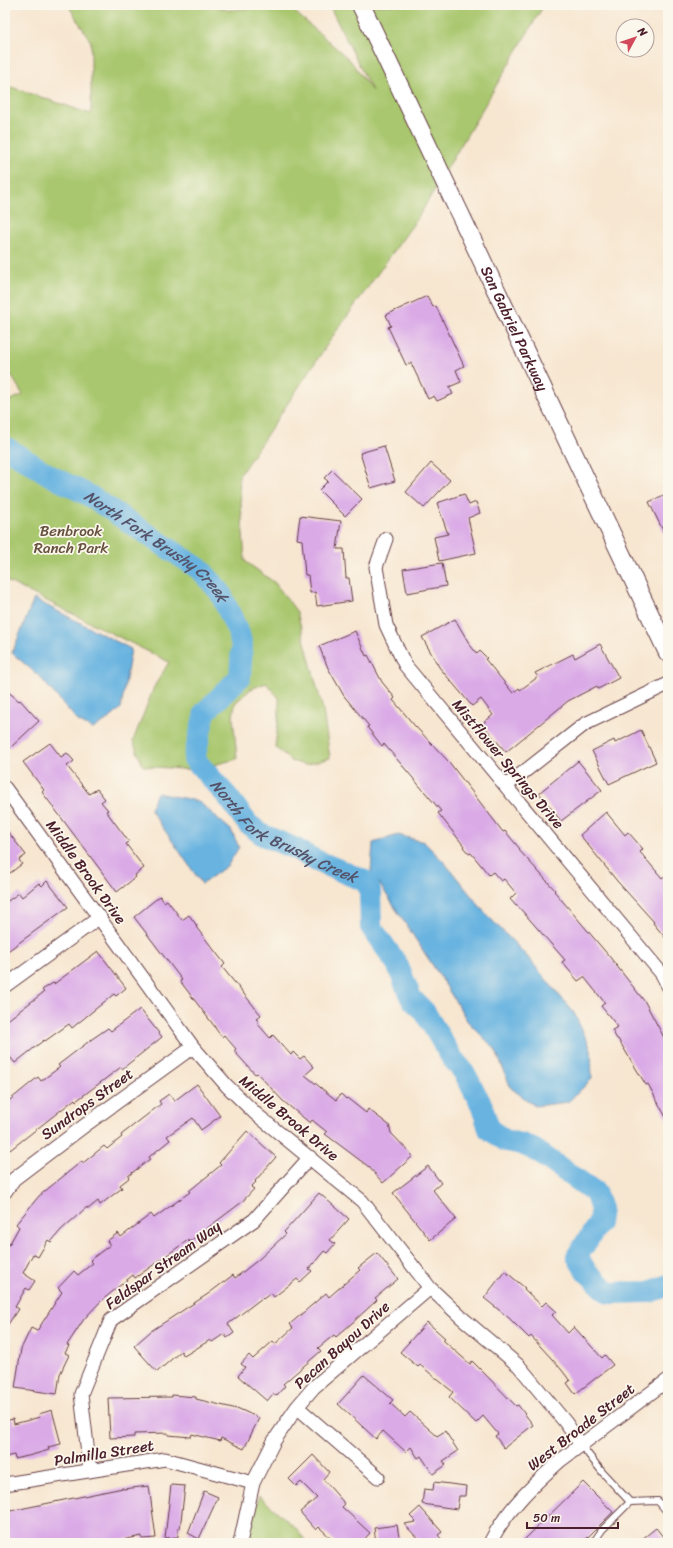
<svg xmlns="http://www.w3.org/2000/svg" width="673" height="1548" font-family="Sriracha,sans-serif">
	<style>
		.green { fill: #a9c76e; stroke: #7a734c }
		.water { fill: #67b3e0; stroke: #586986 }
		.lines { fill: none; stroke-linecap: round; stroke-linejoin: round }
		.river { stroke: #67b3e0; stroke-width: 22 }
		.building { fill: #daaae7 }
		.lane-casing { stroke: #643d44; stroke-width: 8 }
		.street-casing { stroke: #643d44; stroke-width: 15 }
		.secondary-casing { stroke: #643d44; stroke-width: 20 }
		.lane { stroke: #fff; stroke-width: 6 }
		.street { stroke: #fff; stroke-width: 13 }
		.secondary { stroke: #fff; stroke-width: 18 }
		.labels { text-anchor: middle; stroke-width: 3.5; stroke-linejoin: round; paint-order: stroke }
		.street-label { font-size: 15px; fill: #4a1f2b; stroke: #fbf7ec }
		.park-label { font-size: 15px; fill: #66513f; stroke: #fbf7ec }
		.water-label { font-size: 16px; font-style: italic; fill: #54536a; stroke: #fbf7ec }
	</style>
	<rect width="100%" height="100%" fill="#fbf7ec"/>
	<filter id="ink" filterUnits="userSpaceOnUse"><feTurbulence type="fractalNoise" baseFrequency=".025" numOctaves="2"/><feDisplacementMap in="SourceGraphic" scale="8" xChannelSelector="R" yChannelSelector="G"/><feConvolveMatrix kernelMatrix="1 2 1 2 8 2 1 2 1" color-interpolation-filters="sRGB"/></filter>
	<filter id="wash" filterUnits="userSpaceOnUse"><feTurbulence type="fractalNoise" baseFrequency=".012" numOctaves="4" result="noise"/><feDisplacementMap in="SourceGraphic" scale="16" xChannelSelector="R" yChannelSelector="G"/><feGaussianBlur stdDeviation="0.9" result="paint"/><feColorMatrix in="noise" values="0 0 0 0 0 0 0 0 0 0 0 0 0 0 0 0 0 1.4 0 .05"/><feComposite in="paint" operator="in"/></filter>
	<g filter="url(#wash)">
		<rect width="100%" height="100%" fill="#f7e6d0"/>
		<path class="green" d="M68,5H214L228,10L288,6L350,60L372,91L329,5H544L419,216L333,336L239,476L245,561L275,583L297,612L323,710L330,758L305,765L291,761L275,747L279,715V698L266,683L251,689L235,703L233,717L237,759L193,770L143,766L133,741L154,687L169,662L5,580V402L23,395L5,365V85L91,114V42Z
			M259,1496L296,1528L307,1543H248L252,1520Z"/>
		<path class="water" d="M34,599L131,649L121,708L114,715L93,729L78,721L39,676L12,653Z
			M157,793L198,801L231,830L239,847L228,865L202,884L150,809Z
			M398,835L424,842L444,862L487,915L525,954L574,1013L591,1049L592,1079L568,1102L535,1106L511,1088L495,1049L468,1022L443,981L371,871L373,843Z"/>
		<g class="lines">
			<path class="river" id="s1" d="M5,447L51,476L90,496L201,570L220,592L239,634L242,646L240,677L205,712L194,759L228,797L248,824L263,835L296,849L315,860L367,882L370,891L371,927L397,964L411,998L424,1011L452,1058L464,1072L482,1106L489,1129L506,1141L522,1144L535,1150L595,1192L601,1209L599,1223L577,1256L586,1271L609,1293L650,1292L668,1285"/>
		</g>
		<g id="blocks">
			<path class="building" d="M427,296L433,307L436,306L464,366L456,370L461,382L449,387L453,394L437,401L434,396L428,399L411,363L406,365L388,327L391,326L386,315Z
				M384,446L395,481L371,488L360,453Z
				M431,463L450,480L424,508L406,492Z
				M332,470L362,499L345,516L319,490L328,481L324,478Z
				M668,493V541L649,502Z
				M464,494L469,505L476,502L480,513L468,518L476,553L439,561L434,537L448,534L437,503Z
				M300,516L341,521L337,549H344L346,578H349L352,601L317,606L315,592L310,593L308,575H305L302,540L297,539Z
				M442,563L446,586L407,593L403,569Z
				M455,619L470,645L477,654L480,651L487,658L485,659L513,693L519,688L520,690L538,677L535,673L573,654L575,658L600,644L619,678L598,689L597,686L568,701L506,752L482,724L493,715L481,699L472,706L439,667L422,637Z
				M355,631L366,656L368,655L382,682L395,698L393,700L414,725L449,762L503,832L505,831L520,849L519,850L555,890L554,891L609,956L645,1002L668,1045V1121L648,1084L646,1085L618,1039H617L612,1030L618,1027L601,1006L605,1003L584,977L578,981L562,962L565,960L517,905L516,906L510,899L516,893L504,879L501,881L493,872L489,875L471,853L469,854L463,847L464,846L438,813L441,811L384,744L382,746L367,727L369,726L344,696L328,668L319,646Z
				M5,689L19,701L20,700L39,721L10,748L5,743Z
				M641,730L656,762L609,784L592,751L614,740L615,743Z
				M50,743L61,757L67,753L74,761L67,766L89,794L97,789L105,799L101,802L108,810L106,811L129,842L126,844L144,868L135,875L136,877L117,892L42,792L44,790L23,762Z
				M578,761L602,790L561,821L539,793Z
				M606,812L625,835L628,832L643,849L640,852L662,878L668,873V941L653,923L654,922L617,881L580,835Z
				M5,828L26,855L19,860L22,864L10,873L5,867Z
				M47,881L68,907L5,953V903L19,893L22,897L39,883L42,886Z
				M160,896L164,902L167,900L182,920L189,915L197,926L196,927L225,964L222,967L261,1015L256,1019L259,1022L257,1023L270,1038L273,1035L291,1055L293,1052L300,1059L304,1056L314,1067L305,1075L336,1100L341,1094L346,1099L347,1098L366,1113L368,1109L389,1125L391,1133L413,1156L383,1183L369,1167L325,1134L327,1132L312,1120L310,1123L283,1101L257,1073L255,1074L234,1051L236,1049L224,1035L222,1037L215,1028V1027L180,981L182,980L134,917Z
				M98,951L126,988L116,996L114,994L72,1028L69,1024L45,1041L44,1040L15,1063L10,1057L5,1061V1022L44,992L42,990L53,983L54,984Z
				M140,1009L162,1037L122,1069L121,1067L76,1101L75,1099L10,1150L5,1144V1104L38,1077L41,1081L60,1067L58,1065L92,1039L108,1028L111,1031Z
				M197,1084L220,1116L201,1130L193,1118L167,1136L170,1140L149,1157L150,1159L128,1176L129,1178L120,1185L122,1188L100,1205L98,1201L88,1209L87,1207L61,1230L51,1242L48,1240L38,1257L33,1254L23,1273L35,1281L29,1290L26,1288L15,1307L18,1309L5,1329V1243L9,1245L19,1227L16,1224L39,1196L82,1161L83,1163L104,1146L107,1149L122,1137L121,1135L161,1104L159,1101L169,1094L174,1101Z
				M247,1131L276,1157L255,1181L256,1182L251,1187L254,1189L242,1202L189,1242L188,1240L135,1278L133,1275L101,1301L84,1319L67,1345L69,1346L65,1353L69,1355L60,1374L57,1394L15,1388L21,1349L31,1328L37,1331L62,1292L58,1288L74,1271L78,1275L93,1263L90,1260L110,1245L107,1241L118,1233L121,1237L151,1214L154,1218L190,1192L189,1191L221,1165L219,1163Z
				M428,1166L441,1183L433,1190L456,1219L430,1240L393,1193Z
				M319,1193L349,1219L330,1240L335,1244L327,1253L324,1251L309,1269L312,1271L300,1282L297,1279L274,1297L271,1293L263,1299L262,1298L228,1324L234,1333L227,1338L224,1334L212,1342L210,1340L184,1356L181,1351L157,1372L134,1346L151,1331L208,1294L233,1275L235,1278L258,1260L286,1234L284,1232Z
				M377,1253L398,1279L375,1298L377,1300L352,1323L336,1337L334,1335L318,1348L321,1351L283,1384L285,1386L276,1396L273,1394L267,1401L238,1376L245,1367L241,1364L249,1355L253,1359L273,1341L275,1344L293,1328L290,1324L326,1293L329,1297L360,1270L358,1268Z
				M505,1271L525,1288L524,1289L542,1306L546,1302L556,1311L552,1315L568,1333L574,1327L602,1358L605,1355L613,1365L575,1394L567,1383L570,1381L561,1369L531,1336L529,1338L509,1318L484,1298Z
				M427,1322L445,1338L443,1340L470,1364L472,1361L482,1371L516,1406L518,1405L533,1425L504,1448L495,1436L498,1434L483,1416L476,1423L449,1397L453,1392L420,1365L418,1367L400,1352Z
				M364,1375L393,1400L390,1403L405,1417L410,1412L437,1436L445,1431L458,1451L443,1461L446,1465L433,1474L421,1456L418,1458L411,1447L406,1452L383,1431L376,1439L338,1404Z
				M172,1395L196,1397V1399L237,1409V1408L259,1418L244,1449L221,1438L220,1441L192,1434L191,1437L168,1435V1433L134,1434V1437L110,1438L108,1398L172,1397Z
				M52,1410L61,1444L48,1447L49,1450L32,1455L15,1459L14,1455L5,1457V1421L13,1419L14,1424L40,1417L39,1414Z
				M313,1455L329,1472L323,1479L345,1504L342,1507L370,1533L361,1543H336L319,1527L316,1530L300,1512L317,1498L301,1482L296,1486L289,1479Z
				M434,1482L466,1486L465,1496H459L457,1509L422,1504L424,1489L433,1490Z
				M583,1482L613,1512L582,1543H521Z
				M171,1485L185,1486L180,1529L178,1528V1537L165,1538Z
				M149,1486L156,1538L142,1539V1536L106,1543H100L98,1539L79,1543H53L52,1541L42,1543H5V1512L123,1488V1489Z
				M204,1491L218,1497L199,1539L188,1533Z
				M420,1507L442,1532L438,1535L445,1543H422L404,1524L416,1522L410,1516Z
				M397,1525L400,1543H376L374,1528Z
				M656,1528L668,1543H637Z"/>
		</g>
	</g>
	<g filter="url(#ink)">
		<use href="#blocks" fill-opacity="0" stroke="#643d44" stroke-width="1"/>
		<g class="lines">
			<defs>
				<path id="lane" d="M581,1445L603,1473L630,1502L658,1501L668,1513
					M593,1543L602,1530L630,1502"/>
				<path id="street" d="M386,539L376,567L386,625L405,665L662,974L668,986
					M506,786L585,724L668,684
					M5,788L193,1047L227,1086L256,1114L362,1201L430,1288L461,1317L519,1366L566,1423L581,1445
					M5,986L100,917
					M5,1192L14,1179L84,1126L193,1047
					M297,1407L378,1477
					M90,1471L81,1394L111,1320L254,1220L310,1157
					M5,1484L165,1459L253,1483
					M240,1543L253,1483L274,1441L297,1407L314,1387L430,1288
					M490,1543C506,1510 534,1484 561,1460L668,1380"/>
				<g id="secondary">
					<path id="s2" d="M361,5L668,653"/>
				</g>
			</defs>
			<use href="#lane" class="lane-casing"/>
			<use href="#street" class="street-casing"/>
			<use href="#secondary" class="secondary-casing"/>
			<use href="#lane" class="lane"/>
			<use href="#street" class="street"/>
			<use href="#secondary" class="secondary"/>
		</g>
	</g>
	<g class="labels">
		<g class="street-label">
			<text dy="5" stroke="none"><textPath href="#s2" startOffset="358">San Gabriel Parkway</textPath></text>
			<text transform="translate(508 764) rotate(50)" y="5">Mistflower Springs Drive</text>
			<text transform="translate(86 872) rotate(54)" y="5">Middle Brook Drive</text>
			<text transform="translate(87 1104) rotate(-36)" y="5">Sundrops Street</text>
			<text transform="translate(289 1118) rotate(40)" y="5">Middle Brook Drive</text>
			<text transform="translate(163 1265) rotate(-36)" y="5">Feldspar Stream Way</text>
			<text transform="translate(342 1345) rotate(-42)" y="5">Pecan Bayou Drive</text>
			<text transform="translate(581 1427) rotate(-38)" y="5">West Broade Street</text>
			<text transform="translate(104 1453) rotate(-9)" y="5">Palmilla Street</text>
		</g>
		<g class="park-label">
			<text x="71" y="536">Benbrook<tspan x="71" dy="17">Ranch Park</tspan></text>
		</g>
		<g class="water-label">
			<text dy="6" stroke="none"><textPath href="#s1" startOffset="182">North Fork Brushy Creek</textPath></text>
			<text dy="6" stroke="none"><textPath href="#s1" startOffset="566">North Fork Brushy Creek</textPath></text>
		</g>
	</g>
	<rect width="673" height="1548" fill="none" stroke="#fbf7ec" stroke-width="20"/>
	<g transform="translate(635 38) rotate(50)"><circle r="19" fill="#fbf7ec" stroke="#b4a19f"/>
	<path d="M0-3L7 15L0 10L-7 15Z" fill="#d1495b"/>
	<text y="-6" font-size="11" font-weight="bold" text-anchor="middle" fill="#4a1f2b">N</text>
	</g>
	<path d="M527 1522v6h91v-6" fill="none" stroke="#4a1f2b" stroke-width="2"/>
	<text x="533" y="1522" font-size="12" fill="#4a1f2b" stroke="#fbf7ec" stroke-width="3" paint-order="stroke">50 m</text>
</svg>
